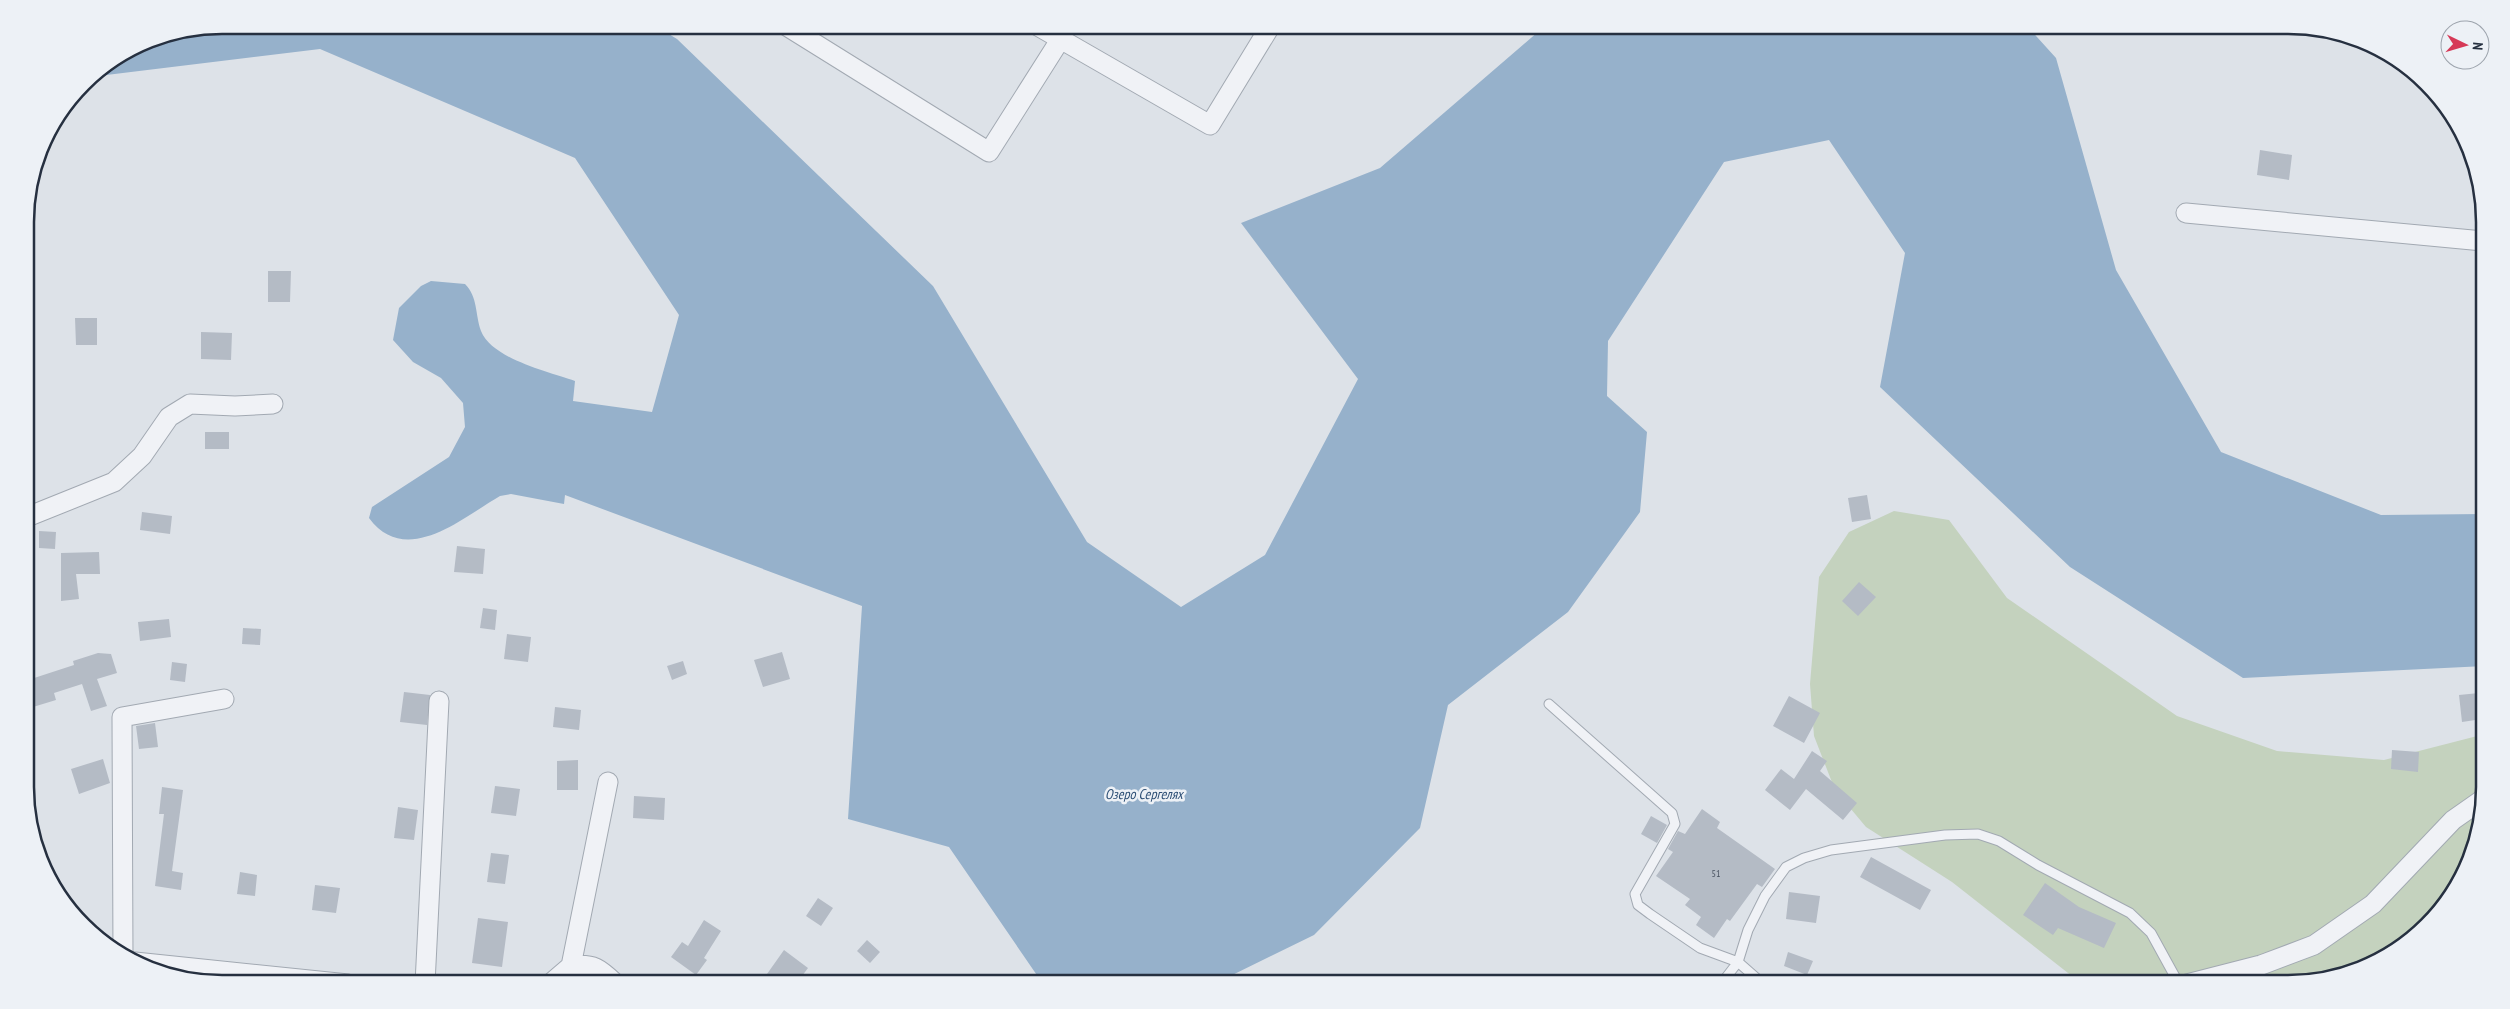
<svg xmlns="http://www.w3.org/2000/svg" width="2510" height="1009" font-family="'PT Sans Narrow',sans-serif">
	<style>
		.green { fill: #c4d2be }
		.water { fill: #96b1cb }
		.building { fill: #b4bbc5 }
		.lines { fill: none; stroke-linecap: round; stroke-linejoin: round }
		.service-casing { stroke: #a2a9b2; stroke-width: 11 }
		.minor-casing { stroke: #a2a9b2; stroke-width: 21 }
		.service { stroke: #f0f2f6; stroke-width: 9 }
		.minor { stroke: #f0f2f6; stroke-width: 19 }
		.labels { text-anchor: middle; stroke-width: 5; stroke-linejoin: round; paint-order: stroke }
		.number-label { font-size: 10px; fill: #4a5361 }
		.water-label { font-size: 14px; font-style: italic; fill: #2e5076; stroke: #edf1f6 }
		.rim { fill: none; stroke: #263040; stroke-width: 2.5 }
	</style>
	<rect width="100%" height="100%" fill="#dde2e8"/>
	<path class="green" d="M1894,511L1949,520L2007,598L2177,716L2277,751L2384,760L2485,734V787L2474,851L2444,907L2408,943L2352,973L2301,984H2082L1952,882L1866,827L1835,790L1814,736L1810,684L1819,577L1849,532Z"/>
	<path class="water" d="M222,25H654L677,39L933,286L1087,542L1181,607L1265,555L1358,379L1241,223L1380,168L1546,25H2026L2056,58L2116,270L2221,452L2381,515L2484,514L2485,666L2243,678L2070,567L1880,387L1905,253L1829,140L1724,162L1608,341L1607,396L1647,432L1640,512L1568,612L1448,705L1420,828L1314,935L1214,984H1043L949,847L848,819L862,606L565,495L564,504L511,494L500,496C462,518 406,568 369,518L372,507L449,457L465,427L463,403L441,378L413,362L393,340L399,308L421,286L431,281L465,284C478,297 475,314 481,331C492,359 549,372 575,381L573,401L652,412L679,315L575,158L320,49L90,77L147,40Z"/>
	<path class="building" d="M2260,150L2292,155L2289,180L2257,175Z
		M268,271H291L290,302H268Z
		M75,318H97V345H76Z
		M201,332L232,333L231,360L201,359Z
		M205,432H229V449H205Z
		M1867,495L1871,519L1852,522L1848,498Z
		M142,512L172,516L170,534L140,530Z
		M39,531L56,532L55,549L39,548Z
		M457,546L485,549L483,574L454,572Z
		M99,552L100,574H76L79,599L61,601V553Z
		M1859,582L1876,597L1858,616L1842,601Z
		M483,608L497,610L495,630L480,628Z
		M169,619L171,637L140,641L138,622Z
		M243,628L261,629L260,645L242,644Z
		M507,634L531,637L528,662L504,659Z
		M782,652L790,679L763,687L754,660Z
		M98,653L111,654L117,673L97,679L107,706L91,711L82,684L54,693L56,700L33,707L28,691V680L74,665L73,661Z
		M683,661L687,674L672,680L667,666Z
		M172,662L187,664L185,682L170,680Z
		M404,692L430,695L427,725L400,722Z
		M2479,693L2482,719L2462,722L2459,695Z
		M1789,696L1820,713L1804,743L1773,726Z
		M555,707L581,710L579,730L553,727Z
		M155,723L158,747L139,749L136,726Z
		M2392,750L2419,752L2418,772L2391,769Z
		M1812,751L1827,761L1820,771L1857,803L1843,820L1806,789L1790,810L1765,790L1781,769L1794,779Z
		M103,759L110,783L79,794L71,769Z
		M578,760V790H557V761Z
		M495,786L520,789L516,816L491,813Z
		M162,787L183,790L172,871L183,873L181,890L155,886L164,814H159Z
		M634,796L665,798L664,820L633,818Z
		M398,807L418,810L414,840L394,838Z
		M1702,809L1720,822L1717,828L1775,869L1762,887L1757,884L1730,921L1727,919L1714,938L1696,925L1701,917L1685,905L1690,899L1656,876L1673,852L1668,849L1678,831L1685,834Z
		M1651,816L1667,825L1657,843L1641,834Z
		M491,853L509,855L505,884L487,882Z
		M1871,857L1931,890L1920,910L1860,877Z
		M240,872L257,875L255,896L237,894Z
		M2045,883L2079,907L2116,923L2104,948L2058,928L2053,935L2023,915Z
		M315,885L340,888L336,913L312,910Z
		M1789,892L1820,896L1816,923L1786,919Z
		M818,898L833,908L821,926L806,916Z
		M478,918L508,922L502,967L472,963Z
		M704,920L721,931L704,958L707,960L696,975L671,957L682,942L688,946Z
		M867,940L880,952L870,963L857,951Z
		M784,950L808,968L796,984H780L767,974Z
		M1788,952L1813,961L1807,975L1784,966Z"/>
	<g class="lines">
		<defs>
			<path id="service" d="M1549,704L1672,813L1675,824L1635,894L1638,905L1650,914L1700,948L1738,962L1721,984
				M1763,984L1738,962L1748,930L1765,896L1786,867L1804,858L1831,850L1945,835L1978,834L1999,841L2038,865L2130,913L2151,933L2179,984"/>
			<path id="minor" d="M785,25L989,152L1060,40
				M1036,25L1210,125L1271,25
				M2186,213L2483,241
				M27,517L114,482L142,456L169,417L190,404L235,406L273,404
				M123,956L122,717L224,699
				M135,962L348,984
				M571,966C594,963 600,969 616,984
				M425,984L439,701
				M550,984L571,966L608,782
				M2187,984L2261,965L2314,945L2373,904L2453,820L2483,799"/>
		</defs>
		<use href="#service" class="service-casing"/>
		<use href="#minor" class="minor-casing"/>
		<use href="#service" class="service"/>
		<use href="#minor" class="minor"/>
	</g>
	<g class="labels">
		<g class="number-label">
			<text x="1716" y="877">51</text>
		</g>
		<g class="water-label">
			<text x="1144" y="799">Озеро Сергелях</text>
		</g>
	</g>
	<path d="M0 0H2510V1009H0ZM222 34H2288A188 188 0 0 1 2476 222V787A188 188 0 0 1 2288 975H222A188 188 0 0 1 34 787V222A188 188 0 0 1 222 34Z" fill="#edf1f6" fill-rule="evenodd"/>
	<path class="rim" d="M222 34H2288A188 188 0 0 1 2476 222V787A188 188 0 0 1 2288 975H222A188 188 0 0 1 34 787V222A188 188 0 0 1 222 34Z"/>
	<g transform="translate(2465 45) rotate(95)"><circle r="24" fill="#edf1f6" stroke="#9da4ad"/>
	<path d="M0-4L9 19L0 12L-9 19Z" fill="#d63957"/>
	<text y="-8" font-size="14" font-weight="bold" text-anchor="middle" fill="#263040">N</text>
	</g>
</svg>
